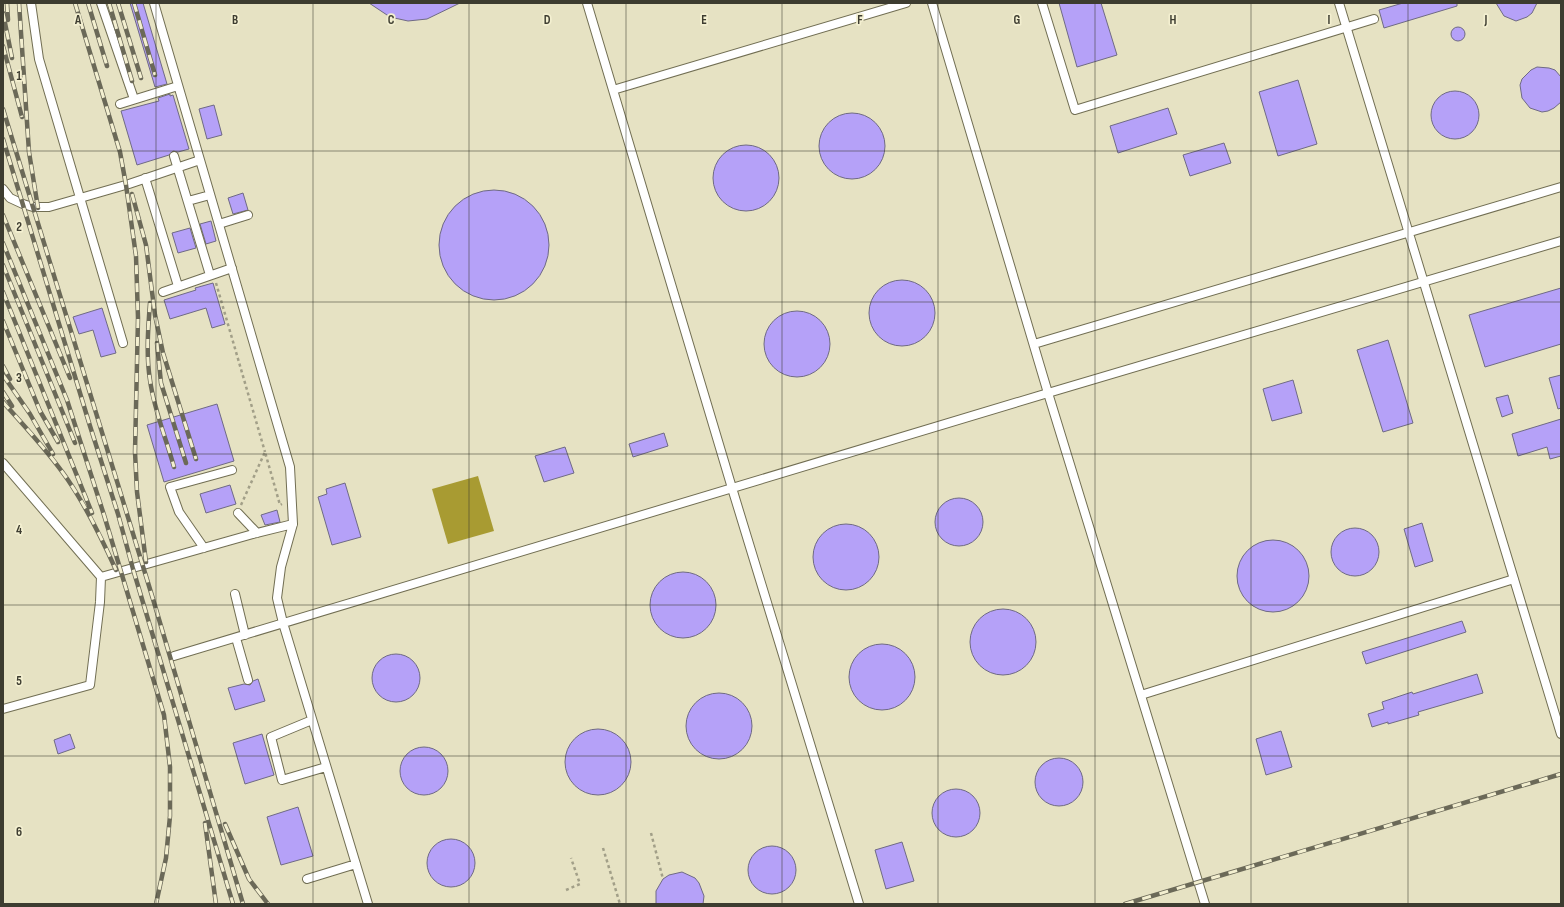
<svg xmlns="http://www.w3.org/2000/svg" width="1564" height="907" font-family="'Sofia Sans Condensed',sans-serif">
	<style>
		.water { fill: #a89b32 }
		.building { fill: #b5a1f8; stroke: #6f6a84 }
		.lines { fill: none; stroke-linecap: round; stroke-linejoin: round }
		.lane-casing { stroke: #716e53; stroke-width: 10 }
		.path { stroke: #a29f88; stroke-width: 2.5; stroke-dasharray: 3 3; stroke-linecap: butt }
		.lane { stroke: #fff; stroke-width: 8 }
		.rail-casing { stroke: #6b6958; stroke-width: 4.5 }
		.rail { stroke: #f3efd0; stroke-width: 3; stroke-dasharray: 9; stroke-linecap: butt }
		.grid { fill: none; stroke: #3d3c30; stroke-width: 1; stroke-opacity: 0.55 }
		.grid-label { font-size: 13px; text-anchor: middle; font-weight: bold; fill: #3d3c30; stroke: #f3efd0; stroke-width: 3.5; stroke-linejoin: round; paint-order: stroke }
	</style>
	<rect width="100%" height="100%" fill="#e6e2c3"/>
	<path class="water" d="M478,476L494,531L448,544L432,489Z"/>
	<path class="building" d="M130,3H143L167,84L155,87Z
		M369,3H460L427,19L408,21L390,17Z
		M1059,3H1101L1117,55L1077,67Z
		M1403,3H1457V6L1384,28L1379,10Z
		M1496,3H1537L1532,13L1527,17L1516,21L1504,16Z
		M1451 34a7 7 0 1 1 14 0a7 7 0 1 1-14 0Z
		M1537,67L1549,68L1555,70L1561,77V102L1554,108L1548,111L1542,112L1530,108L1522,98L1520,85L1522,79L1531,70Z
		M1298,80L1317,144L1278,156L1259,92Z
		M1431 115a24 24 0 1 1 48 0a24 24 0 1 1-48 0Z
		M170,94V96L173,95L189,149L178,152L173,151L169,155L137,165L121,111L159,101L158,98Z
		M214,105L222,135L207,139L199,109Z
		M1168,108L1177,134L1118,153L1110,126Z
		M819 146a33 33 0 1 1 66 0a33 33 0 1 1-66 0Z
		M1224,143L1231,163L1190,176L1183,155Z
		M713 178a33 33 0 1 1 66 0a33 33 0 1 1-66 0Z
		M439 245a55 55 0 1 1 110 0a55 55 0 1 1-110 0Z
		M243,193L248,210L233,214L228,198Z
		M211,221L216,241L206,244L200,224Z
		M190,228L196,248L178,253L172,233Z
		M869 313a33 33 0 1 1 66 0a33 33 0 1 1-66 0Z
		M213,283L225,324L212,328L206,308L170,319L164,300L196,290L195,288Z
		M1561,288V344L1485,367L1469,315Z
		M102,308L116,353L101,357L93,330L79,334L73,317Z
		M764 344a33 33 0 1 1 66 0a33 33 0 1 1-66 0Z
		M1388,340L1413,423L1383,432L1357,350Z
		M1561,375V408L1558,409L1549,378Z
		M1293,380L1302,413L1272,421L1263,389Z
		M1508,395L1513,413L1502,417L1496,398Z
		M217,404L234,461L164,482L147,425Z
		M1561,419V456L1550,459L1547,447L1518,456L1512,434Z
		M664,433L668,446L633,457L629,444Z
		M565,447L574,473L544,482L535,456Z
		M345,483L361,537L332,545L318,497L327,494L326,489Z
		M230,485L236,504L206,513L200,494Z
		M935 522a24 24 0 1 1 48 0a24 24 0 1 1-48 0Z
		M277,510L280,522L265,525L261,515Z
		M1422,523L1433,561L1415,567L1404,529Z
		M813 557a33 33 0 1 1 66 0a33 33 0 1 1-66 0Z
		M1331 552a24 24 0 1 1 48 0a24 24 0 1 1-48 0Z
		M1237 576a36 36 0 1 1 72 0a36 36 0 1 1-72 0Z
		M650 605a33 33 0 1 1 66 0a33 33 0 1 1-66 0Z
		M970 642a33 33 0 1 1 66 0a33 33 0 1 1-66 0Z
		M1462,621L1466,632L1366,664L1362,652Z
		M849 677a33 33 0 1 1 66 0a33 33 0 1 1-66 0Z
		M372 678a24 24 0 1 1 48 0a24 24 0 1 1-48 0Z
		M1477,674L1483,693L1418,712L1419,715L1388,724V722L1372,727L1368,714L1384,709L1382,702L1412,692L1413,694Z
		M258,679L265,701L235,710L228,688L244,684L250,685L253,681Z
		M686 726a33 33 0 1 1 66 0a33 33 0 1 1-66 0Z
		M565 762a33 33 0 1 1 66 0a33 33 0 1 1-66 0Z
		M1281,731L1292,767L1266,775L1256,739Z
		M70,734L75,748L58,754L54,740Z
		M262,734L274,775L245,784L233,743Z
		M400 771a24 24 0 1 1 48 0a24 24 0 1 1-48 0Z
		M1035 782a24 24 0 1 1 48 0a24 24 0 1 1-48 0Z
		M932 813a24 24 0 1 1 48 0a24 24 0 1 1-48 0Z
		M298,807L313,856L281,865L267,817Z
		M427 863a24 24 0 1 1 48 0a24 24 0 1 1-48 0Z
		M902,842L914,881L886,889L875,850Z
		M748 870a24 24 0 1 1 48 0a24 24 0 1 1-48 0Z
		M682,872L695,878L699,883L704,896L703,904H656V891L663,879L669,875Z"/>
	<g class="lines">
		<defs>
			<path id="lane" d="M31,3L39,59L123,343
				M101,3L134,99
				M154,3L290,467L293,524L281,567L277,598L283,623L368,904
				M587,3L732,488L859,904
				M932,3L1048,393L1205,904
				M1042,3L1075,110L1374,19
				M1339,3L1561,734
				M613,90L906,3
				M120,104L178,86
				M174,156L210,275
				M145,178L178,286
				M3,189L10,198L23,204L33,207H49L129,184L200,160
				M188,201L210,195
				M219,224L248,215
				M163,292L232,268
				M1034,344L1561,187
				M3,463L101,577L253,534L293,524
				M238,513L257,533
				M204,548L179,512L170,487L232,470
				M235,594L245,635
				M236,638L248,680
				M174,656L1048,393L1561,241
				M1141,695L1514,579
				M3,709L90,685L100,602L101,577
				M312,720L271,737L282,780L326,767
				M307,879L356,864"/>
		</defs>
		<use href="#lane" class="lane-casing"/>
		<path class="path" d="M216,283L265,452
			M241,505L265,452L280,505L282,504
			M651,833L663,879
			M603,848L620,904
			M566,890L580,884L571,858"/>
		<use href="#lane" class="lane"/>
		<defs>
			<path id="rail" d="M7,3L8,20
				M19,3L29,152L38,208
				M75,3L120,152L126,185L136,256L138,318L135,452L137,492L146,562
				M88,3L107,66
				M109,3L132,81
				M118,3L141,78
				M134,3L155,75
				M3,13L12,58
				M3,46L22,117
				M3,109L153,599L243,904
				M3,139L90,426L118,514L133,569L233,904
				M132,194L146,245L155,315L163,353L196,459
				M3,215L70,378
				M3,243L67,400L104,515L164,715L170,767V816L166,858L156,904
				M3,265L75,443
				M3,292L92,513
				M150,303C148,329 146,355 150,380C154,410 166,438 174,467
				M3,321L40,411L58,442
				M157,343L161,383L186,463
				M3,366L10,379
				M3,375L30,414L53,454
				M3,392L12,406
				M3,402C25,427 49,452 68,480C87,508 102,539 116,570
				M205,823L216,904
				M225,824L249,879L268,904
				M1125,904L1561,774"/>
		</defs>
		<use href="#rail" class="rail-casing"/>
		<use href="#rail" class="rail"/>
	</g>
	<path class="grid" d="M156,3V904M313,3V904M469,3V904M626,3V904M782,3V904M938,3V904M1095,3V904M1251,3V904M1408,3V904M3,151H1561M3,302H1561M3,454H1561M3,605H1561M3,756H1561"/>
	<g class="grid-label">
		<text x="78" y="24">A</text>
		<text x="235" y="24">B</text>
		<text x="391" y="24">C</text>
		<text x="547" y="24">D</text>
		<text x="704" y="24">E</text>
		<text x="860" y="24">F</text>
		<text x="1017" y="24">G</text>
		<text x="1173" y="24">H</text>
		<text x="1329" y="24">I</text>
		<text x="1486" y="24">J</text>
		<text x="19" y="80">1</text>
		<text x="19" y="231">2</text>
		<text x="19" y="382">3</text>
		<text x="19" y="534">4</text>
		<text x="19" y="685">5</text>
		<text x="19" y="836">6</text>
	</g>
	<rect width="1564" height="907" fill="none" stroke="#3d3c30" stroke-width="8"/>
</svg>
